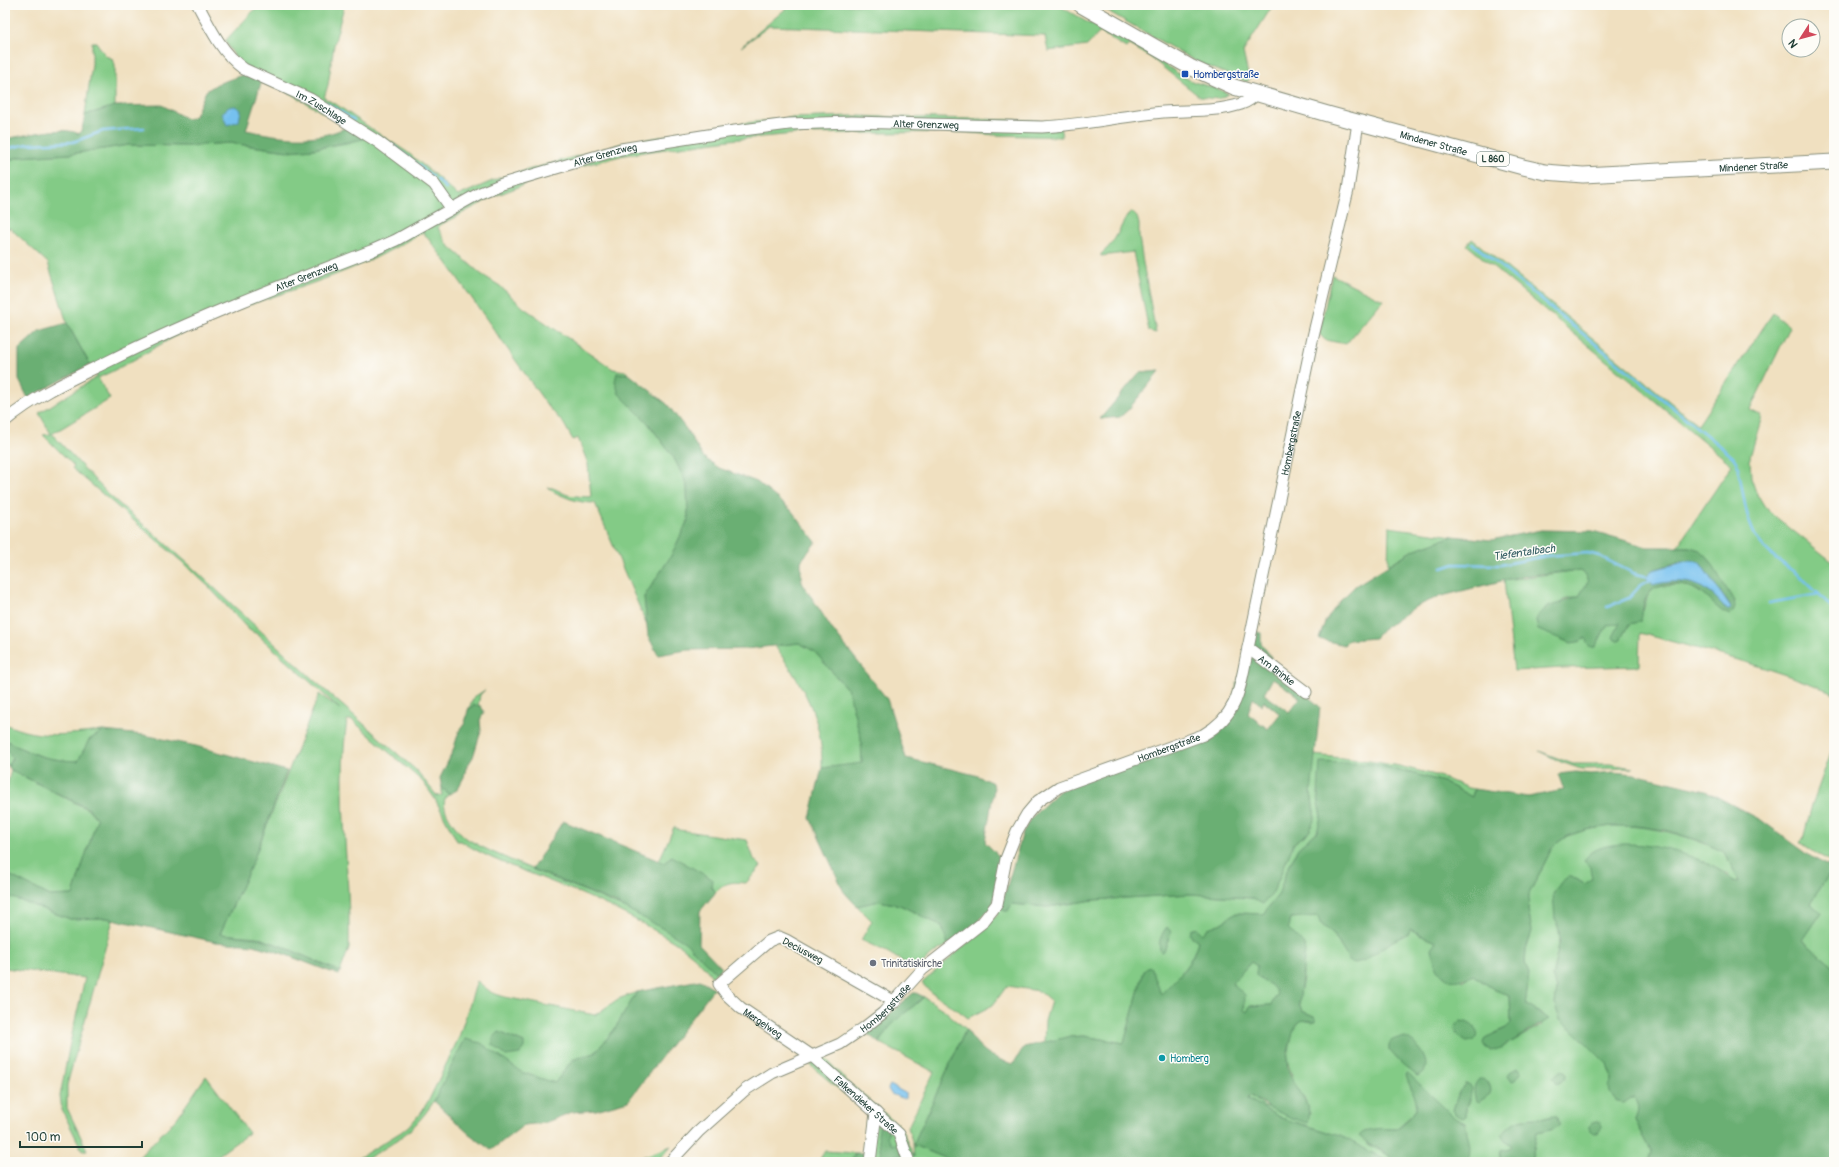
<svg xmlns="http://www.w3.org/2000/svg" width="1839" height="1167" font-family="Pangolin,sans-serif">
	<style>
		.green { fill: #83cb86; stroke: #51845d; fill-rule: evenodd }
		.forest { fill: #6aaf73; stroke: #447654; fill-rule: evenodd }
		.water { fill: #76c1ef; stroke: #4a7f92 }
		.lines { fill: none; stroke-linecap: round; stroke-linejoin: round }
		.stream { stroke: #76c1ef; stroke-width: 2.5 }
		.minor-casing { stroke: #888e7a; stroke-width: 13 }
		.major-casing { stroke: #888e7a; stroke-width: 17 }
		.minor { stroke: #fff; stroke-width: 11 }
		.major { stroke: #fff; stroke-width: 15 }
		.transit-dot { fill: #1a4fb4; stroke: #fdfcf7; stroke-width: 1.5 }
		.worship-dot { fill: #6b7280; stroke: #fdfcf7; stroke-width: 1.5 }
		.culture-dot { fill: #0f9aa8; stroke: #fdfcf7; stroke-width: 1.5 }
		.labels { text-anchor: middle; stroke-width: 3; stroke-linejoin: round; paint-order: stroke }
		.shield { fill: #fdfcf7; stroke: #62766e; stroke-width: 1 }
		.shield-label { font-size: 9px; font-weight: bold; fill: #1f3d34 }
		.transit-label { font-size: 10px; fill: #164399; stroke: #fdfcf7; text-anchor: start }
		.street-label { font-size: 10px; fill: #1f3d34; stroke: #fdfcf7 }
		.worship-label { font-size: 10px; fill: #5b616d; stroke: #fdfcf7; text-anchor: start }
		.culture-label { font-size: 10px; fill: #0d838f; stroke: #fdfcf7; text-anchor: start }
		.water-label { font-size: 11px; font-style: italic; fill: #355e63; stroke: #fdfcf7 }
	</style>
	<rect width="100%" height="100%" fill="#fdfcf7"/>
	<filter id="ink" filterUnits="userSpaceOnUse"><feTurbulence type="fractalNoise" baseFrequency=".025" numOctaves="2"/><feDisplacementMap in="SourceGraphic" scale="8" xChannelSelector="R" yChannelSelector="G"/><feConvolveMatrix kernelMatrix="1 2 1 2 8 2 1 2 1" color-interpolation-filters="sRGB"/></filter>
	<filter id="wash" filterUnits="userSpaceOnUse"><feTurbulence type="fractalNoise" baseFrequency=".012" numOctaves="4" result="noise"/><feDisplacementMap in="SourceGraphic" scale="16" xChannelSelector="R" yChannelSelector="G"/><feGaussianBlur stdDeviation="0.9" result="paint"/><feColorMatrix in="noise" values="0 0 0 0 0 0 0 0 0 0 0 0 0 0 0 0 0 1.4 0 .05"/><feComposite in="paint" operator="in"/></filter>
	<g filter="url(#wash)">
		<rect width="100%" height="100%" fill="#f0e0c0"/>
		<path class="green" d="M259,5L344,6L334,45L328,85L324,98L337,105L379,134L407,152L435,175L458,196L499,178L620,144L727,125L789,118L853,116L1059,121L1062,137L995,135L962,132L795,134L729,140L624,155L557,172L495,196L440,225L438,228L448,245L481,274L500,286L524,308L613,369L625,371L629,374L617,373L619,394L648,423L674,458L687,485L688,520L671,556L644,597L647,625L595,503C577,503 563,497 547,488C554,486 561,493 568,495C576,496 584,497 591,497L588,464L578,438L573,440L564,424L547,405L447,263L423,232C406,241 390,251 373,259C317,285 258,299 202,323C166,339 134,362 98,378L110,399L52,434L109,495L182,558L316,682L417,771L437,796L442,795V788L449,794C434,804 459,834 469,840C486,850 504,857 522,865C566,884 610,899 652,922C663,928 677,935 686,943C697,953 706,963 716,973L712,977C699,957 679,944 659,933C625,913 589,896 552,882C521,869 489,860 461,841H457L435,799L423,782L352,720H347C336,796 351,872 349,948L340,972L284,947L257,937L220,934L253,861L319,694L340,709L257,634L249,630L208,586L181,561L72,468L74,466L43,435L51,434L39,413L97,377L67,323L48,263L10,228L5,230V162L19,157L70,154L129,145L186,146L230,143L288,151L313,149L351,142L347,127L239,63L225,41Z
			M790,5H1058L1090,24L1094,21L1151,54L1180,75L1194,82L1216,88L1229,94L1218,99L1200,97L1150,57L1130,45L1126,48L1100,32L1087,46L1048,51L1045,36L769,26L741,47Z
			M1097,5H1273L1243,52L1249,79L1247,82L1197,62Z
			M92,42H96L106,56L113,59L115,65V106L85,115L92,64Z
			M1130,212H1132L1137,217L1139,224V237L1143,263L1156,333L1149,331L1133,252L1101,256V254C1118,241 1118,228 1130,212Z
			M1472,239L1698,425L1773,313L1790,327L1750,410L1762,416L1750,457L1751,478L1756,492L1765,507L1777,518L1834,563V693C1771,667 1706,651 1640,633L1639,666L1563,668L1514,671L1504,580L1581,570L1586,576L1588,582L1579,596L1563,600L1560,638L1565,641L1586,638L1595,647L1608,625L1620,623L1615,640H1620L1629,624L1643,610L1648,595L1655,588L1664,586L1680,585L1691,587L1706,596L1714,604L1734,611L1690,547H1677L1732,465L1467,245Z
			M1332,275L1383,300L1346,344L1325,340L1319,334Z
			M1389,527L1453,536L1413,550L1388,565Z
			M799,643L814,651L848,690L861,738L862,764L822,768C823,716 803,687 775,646Z
			M485,690L480,695L478,706L474,705L468,710L474,697Z
			M5,724C39,740 68,734 103,731L89,740L78,761C48,760 34,756 8,741L6,747L12,758L8,766L5,763Z
			M1834,744V863L1817,854L1800,842L1803,839L1812,805Z
			M1539,751L1573,764H1610L1633,768L1581,769L1561,762Z
			M1314,755L1369,761L1399,766L1439,776L1468,788L1474,789L1472,797L1444,782L1400,770L1372,764L1319,784L1318,795L1321,818L1317,832L1298,848L1286,872L1279,894L1263,914L1236,913L1222,923L1209,928L1203,934L1190,935L1198,941C1192,964 1177,978 1160,995L1151,967L1147,968L1144,971L1124,1043L1084,1036L1068,1037L1044,1043L1045,1021L1051,1001L1039,991L1007,986L993,1005L968,1018C955,1007 931,995 922,983L974,937L996,916L1001,907L1011,904L1048,907L1093,900L1191,894L1251,898L1273,892L1294,843L1309,832L1315,817L1311,793ZM1167,927L1168,940L1162,952L1164,931Z
			M11,770L89,810L97,819L73,895L50,896L5,873V795Z
			M1611,826C1653,825 1686,835 1725,852C1728,863 1738,874 1739,883L1733,882L1727,874L1697,859L1591,867L1592,879L1585,884L1569,876L1555,918L1559,930L1560,941L1552,977L1557,988L1555,1005L1560,1020L1575,1032L1608,1065L1612,1076V1081L1631,1098H1634C1639,1106 1639,1111 1635,1120L1652,1152L1649,1162H1531L1537,1133L1554,1129L1553,1115C1548,1116 1543,1118 1538,1118C1520,1119 1514,1119 1503,1134L1505,1140L1512,1146L1510,1148L1501,1150L1499,1162H1469L1465,1123L1456,1119L1408,1081L1417,1100V1105L1413,1114L1396,1129H1386L1366,1143L1390,1156L1396,1162H1389L1355,1144L1309,1126L1281,1118L1248,1099L1250,1095L1265,1107L1310,1114L1304,1097L1297,1090L1287,1061L1293,1031L1299,1022L1302,1020L1313,1022L1314,1016L1302,1011C1296,999 1303,987 1303,974C1303,962 1295,937 1288,928L1290,918L1319,916L1320,923L1334,935L1341,947C1357,945 1403,944 1410,929L1436,942L1463,981L1473,975L1495,990L1510,995L1511,1023L1506,1028L1494,1033L1501,1048L1542,1025L1541,1013L1527,1006L1526,999L1529,974L1525,963L1526,949L1532,931L1528,910L1529,894L1553,846L1567,836L1586,830ZM1412,1042L1423,1056L1417,1076L1395,1057ZM1487,1082L1491,1090L1482,1100ZM1459,1092L1471,1095L1466,1107V1116L1453,1110Z
			M674,827L679,830L747,840L754,859L761,866L746,883C731,882 727,881 716,892L671,856L664,863L659,861Z
			M1833,868H1834V967L1802,940L1821,912L1811,903Z
			M5,895L70,919L107,918L113,920L67,1085V1108L87,1150H82L62,1110L60,1096L70,1043L85,978L5,968Z
			M879,901L900,905L942,926L948,945L937,951L915,969L887,952L861,940L872,921L857,906Z
			M1251,962L1258,966L1256,975C1264,985 1273,980 1277,995L1271,1005L1251,1006L1247,1012L1244,1011L1245,1003L1232,983Z
			M477,981L492,993L505,997L595,1015L618,999L637,992L614,1030L595,1053L572,1060L555,1083L521,1072L465,1039C451,1067 439,1101 416,1124C401,1140 380,1151 361,1162H352L401,1132L412,1123L422,1111L430,1098L459,1037ZM499,1032L524,1043L493,1045Z
			M924,997L944,1010L966,1029L913,1145L955,1162H905L899,1142L892,1146L887,1136L881,1151L882,1162H864L867,1153L869,1114L810,1065L825,1058L846,1080L898,1125L903,1132L914,1157L913,1145L908,1127L934,1072L880,1043C885,1026 911,1009 924,997Z
			M206,1076L249,1133L209,1162H134L177,1118Z
			M671,1146L656,1162H629Z
			M825,1151L855,1153L851,1162H818Z"/>
		<path class="forest" d="M245,74L262,80L246,130C280,137 314,143 347,127L364,139L313,149L288,151L230,143L186,146L129,145L70,154L19,157L5,162V139C23,136 63,125 79,134L82,129L85,115L115,106L162,105L187,119L195,116L206,91L217,84Z
			M67,323L90,365L28,398L19,380V349L39,331Z
			M1160,371L1128,410L1120,417L1100,419L1139,373Z
			M617,373L629,374L667,404L686,429L703,457L719,468L757,482L791,510L816,542L801,561V581L832,629L887,699L906,758L975,775L993,783L994,789L985,842L1002,859L993,905L976,924L948,945L942,926L900,905L879,901L857,906L844,892L810,818L822,768L862,763L861,738L848,690L814,651L799,643L746,649L687,650L658,655L648,636L644,597L671,556L688,520L687,485L674,458L648,423L619,394L615,381Z
			M1541,530L1593,531L1647,547H1690L1700,550L1707,556L1734,601C1736,608 1735,610 1730,615C1717,611 1711,599 1699,591C1686,583 1658,580 1648,595C1643,602 1642,613 1641,622L1629,624L1620,640H1615L1613,637L1620,623L1608,625L1595,647C1589,648 1586,644 1586,638L1578,642L1571,643L1538,630L1536,620L1539,614L1548,607L1579,596L1588,582L1586,576L1581,570L1521,576L1438,597L1415,607L1382,630L1375,638L1349,640L1344,645L1319,639L1325,622L1339,602L1355,586L1413,550L1453,536L1491,540ZM1697,561L1700,563L1731,607L1727,610C1708,586 1690,578 1660,583L1653,570L1678,562Z
			M1254,631L1261,633V643L1271,657L1270,663L1320,707L1311,793L1315,818L1309,832L1294,843L1273,892L1263,904L1251,898L1191,894L1093,900L1048,907L1012,904L1008,911H1004L1001,907L1023,832L1031,818L1059,791L1224,725ZM1273,678L1300,698L1289,712L1264,694ZM1253,698L1261,705L1264,701L1280,714L1268,729L1248,714Z
			M474,705L481,706L484,712L480,720L481,731L473,757L466,768L464,777L457,790L449,794L442,788L440,778L453,751L459,731L465,723L468,710Z
			M103,731L144,735L196,746L287,771L253,861L220,934L259,938L284,947L340,972L339,975L281,953L253,945L216,942L107,918L70,919L5,895V873L50,896L73,895L97,819L89,809L11,770L8,766L12,758L5,747L7,741C34,756 48,760 78,761L89,740Z
			M1320,762L1372,764L1400,770L1444,782L1472,797L1474,789L1528,797L1564,790L1558,774L1576,772L1591,774L1614,772L1634,774L1706,791L1761,820L1813,858L1833,868L1811,903L1821,912L1802,940L1834,967V1162H1649L1652,1152L1635,1120C1639,1111 1639,1106 1634,1098H1631L1624,1103L1617,1102L1610,1092L1609,1086L1612,1081V1076L1608,1065L1575,1032L1560,1020L1555,1005L1557,988L1552,977L1560,941L1559,930L1555,918L1553,894L1561,882L1569,876L1585,884L1592,879L1590,867L1584,861C1604,824 1713,855 1733,882L1739,883C1738,875 1728,862 1724,852L1700,841L1665,830L1635,826H1611L1585,830L1567,836L1553,846L1529,894L1528,910L1532,931L1526,949L1525,963L1529,974L1526,999L1527,1005L1549,1019L1501,1048L1491,1051L1486,1049L1483,1043L1485,1038L1506,1028L1511,1023L1510,995L1495,990L1473,975C1445,989 1438,975 1431,949L1436,942L1410,929L1409,933L1393,941L1365,960L1356,963L1350,962L1334,935L1320,923L1319,916L1290,918L1288,928L1304,945L1305,951L1299,1004L1302,1011L1316,1017V1021C1311,1022 1305,1019 1301,1021C1296,1023 1293,1032 1292,1037C1290,1044 1287,1053 1287,1061C1287,1082 1315,1102 1308,1123C1286,1117 1269,1109 1250,1095L1248,1099L1281,1118L1341,1136L1389,1162H955L913,1145L966,1029C980,1050 989,1057 1013,1064L1024,1047L1068,1037L1084,1036L1124,1043L1144,971L1147,968L1151,967L1161,994C1177,978 1193,964 1198,941L1190,935L1191,930L1196,928L1203,934L1208,928L1222,923L1236,913L1263,914L1279,894L1286,872L1298,848L1317,832L1321,818L1318,795ZM1251,962L1257,966L1256,975C1264,985 1273,981 1277,995L1271,1005L1250,1006L1247,1012L1244,1010L1245,995L1232,983Z
			M563,821L664,863L672,856L712,879L711,887L716,892L700,911L699,944L722,968L716,973L685,942L653,923L614,902L532,869Z
			M1167,927L1171,932L1164,951L1161,952C1157,944 1161,934 1167,927Z
			M700,980L714,988L628,1101L596,1110L572,1112L544,1123L524,1125L491,1150L468,1133L434,1101L465,1039L481,1043L521,1072L555,1083L572,1060L595,1053L614,1030L637,992Z
			M913,993H916L924,997C911,1009 885,1026 880,1043L867,1034Z
			M1461,1021C1476,1022 1487,1041 1466,1042L1457,1035L1455,1029L1457,1023Z
			M499,1032L524,1043V1049L520,1054L506,1056L493,1045V1038Z
			M1398,1038C1401,1038 1403,1037 1405,1038C1417,1041 1438,1070 1417,1076L1401,1063L1389,1050C1388,1042 1391,1040 1398,1038Z
			M1517,1068L1520,1069V1073L1515,1080L1512,1081L1508,1075L1510,1072Z
			M1561,1070L1566,1072V1076L1561,1082L1557,1084L1553,1077Z
			M1408,1073L1456,1119L1465,1123L1470,1146L1469,1162H1396C1386,1150 1370,1147 1359,1136C1368,1126 1384,1129 1396,1129C1429,1105 1414,1104 1406,1074Z
			M1479,1079C1487,1079 1487,1084 1491,1090L1490,1094L1479,1102L1476,1100C1473,1092 1473,1085 1479,1079Z
			M1466,1083L1470,1085L1472,1089L1466,1107V1116L1463,1118L1456,1115L1453,1110L1459,1092Z
			M1554,1115L1557,1117L1560,1125L1554,1129L1537,1133L1531,1162H1499L1501,1150L1510,1148L1512,1146L1505,1140L1502,1134C1514,1119 1520,1119 1538,1118C1543,1118 1548,1116 1554,1115Z
			M1590 1127a6 6 0 1 1 12 0a6 6 0 1 1-12 0Z
			M880,1121L889,1129L887,1136L892,1145L899,1142L905,1162H901L899,1155L889,1156L888,1162H882L878,1135Z
			M855,1153H867L864,1162H851Z"/>
		<path class="water" d="M235,106L241,110L239,121L227,125L222,113L229,107Z
			M1691,560L1700,563L1731,608L1730,610H1727C1705,582 1685,577 1652,585L1646,577L1649,573L1653,570Z
			M890,1085L905,1093V1099L891,1094L888,1089Z"/>
		<g class="lines">
			<path class="stream" d="M326,103L354,120
				M393,146L433,177
				M5,149L28,144L73,142L103,131L144,128
				M437,180L446,188
				M1472,243L1733,457L1737,463C1743,487 1744,514 1755,535C1765,553 1785,565 1801,577C1807,582 1812,589 1819,594
				M1442,568L1454,564L1500,565L1546,556L1588,553L1599,556L1633,573L1649,577
				M1769,603L1819,594L1834,610
				M1607,607L1629,598L1640,586L1650,580"/>
		</g>
	</g>
	<g filter="url(#ink)">
		<g class="lines">
			<defs>
				<g id="minor">
					<path id="s1" d="M198,5C210,28 222,53 244,69L310,99L378,142L434,184L451,208"/>
					<path id="s2" d="M5,421C36,395 72,379 107,362C193,319 282,285 371,251L396,240L480,193L502,184L621,149L727,132L789,124L852,122L1042,127C1083,125 1122,116 1163,112C1188,110 1217,112 1241,104C1247,102 1252,99 1256,94"/>
					<path id="s3" d="M1248,648L1306,692"/>
					<path id="s4" d="M895,1002L786,940L779,937L769,941L719,984L727,995L741,1008L812,1056L876,1113L899,1134L909,1162"/>
					<path id="s5" d="M670,1162L698,1132L745,1090L772,1073L840,1044L865,1027L883,1013L922,970L982,923L997,904L1006,859L1017,831L1027,814L1038,801L1059,787L1203,735C1240,714 1240,686 1248,648L1312,341L1348,190L1358,122"/>
					<path d="M870,1162L876,1113"/>
				</g>
				<g id="major">
					<path id="s6" d="M1081,5L1190,67L1234,87L1331,115L1523,167L1545,172L1583,175L1834,162"/>
				</g>
			</defs>
			<use href="#minor" class="minor-casing"/>
			<use href="#major" class="major-casing"/>
			<use href="#minor" class="minor"/>
			<use href="#major" class="major"/>
		</g>
	</g>
	<rect class="transit-dot" x="1181" y="70" width="8" height="8" rx="2"/>
	<circle class="worship-dot" cx="873" cy="963" r="4"/>
	<circle class="culture-dot" cx="1162" cy="1058" r="4"/>
	<g class="labels">
		<rect class="shield" x="1477" y="152" width="32" height="14" rx="3"/>
		<g class="shield-label">
			<text x="1493" y="162">L 860</text>
		</g>
		<g class="transit-label">
			<text x="1193" y="78">Hombergstraße</text>
		</g>
		<g class="street-label">
			<text dy="4" stroke="none"><textPath href="#s1" startOffset="166">Im Zuschlage</textPath></text>
			<text dy="4" stroke="none"><textPath href="#s2" startOffset="983">Alter Grenzweg</textPath></text>
			<text dy="4" stroke="none"><textPath href="#s6" startOffset="381">Mindener Straße</textPath></text>
			<text dy="4" stroke="none"><textPath href="#s2" startOffset="659">Alter Grenzweg</textPath></text>
			<text dy="4" stroke="none"><textPath href="#s6" startOffset="705">Mindener Straße</textPath></text>
			<text dy="4" stroke="none"><textPath href="#s2" startOffset="335">Alter Grenzweg</textPath></text>
			<text dy="4" stroke="none"><textPath href="#s5" startOffset="1024">Hombergstraße</textPath></text>
			<text dy="4" stroke="none"><textPath href="#s3" startOffset="36">Am Brinke</textPath></text>
			<text dy="4" stroke="none"><textPath href="#s5" startOffset="676">Hombergstraße</textPath></text>
			<text transform="translate(803 950) rotate(28)" y="4">Deciusweg</text>
			<text dy="4" stroke="none"><textPath href="#s5" startOffset="268">Hombergstraße</textPath></text>
			<text dy="4" stroke="none"><textPath href="#s4" startOffset="269">Mergelweg</textPath></text>
			<text dy="4" stroke="none"><textPath href="#s4" startOffset="401">Falkendieker Straße</textPath></text>
		</g>
		<g class="worship-label">
			<text x="881" y="967">Trinitatiskirche</text>
		</g>
		<g class="culture-label">
			<text x="1170" y="1062">Homberg</text>
		</g>
		<g class="water-label">
			<text transform="translate(1524 552) rotate(-8)" y="4">Tiefentalbach</text>
		</g>
	</g>
	<rect width="1839" height="1167" fill="none" stroke="#fdfcf7" stroke-width="20"/>
	<g transform="translate(1801 38) rotate(234)"><circle r="19" fill="#fdfcf7" stroke="#a4b0a9"/>
	<path d="M0-3L7 15L0 10L-7 15Z" fill="#d1495b"/>
	<text y="-6" font-size="11" font-weight="bold" text-anchor="middle" fill="#1f3d34">N</text>
	</g>
	<path d="M20 1141v6h122v-6" fill="none" stroke="#1f3d34" stroke-width="2"/>
	<text x="26" y="1141" font-size="12" fill="#1f3d34" stroke="#fdfcf7" stroke-width="3" paint-order="stroke">100 m</text>
</svg>
